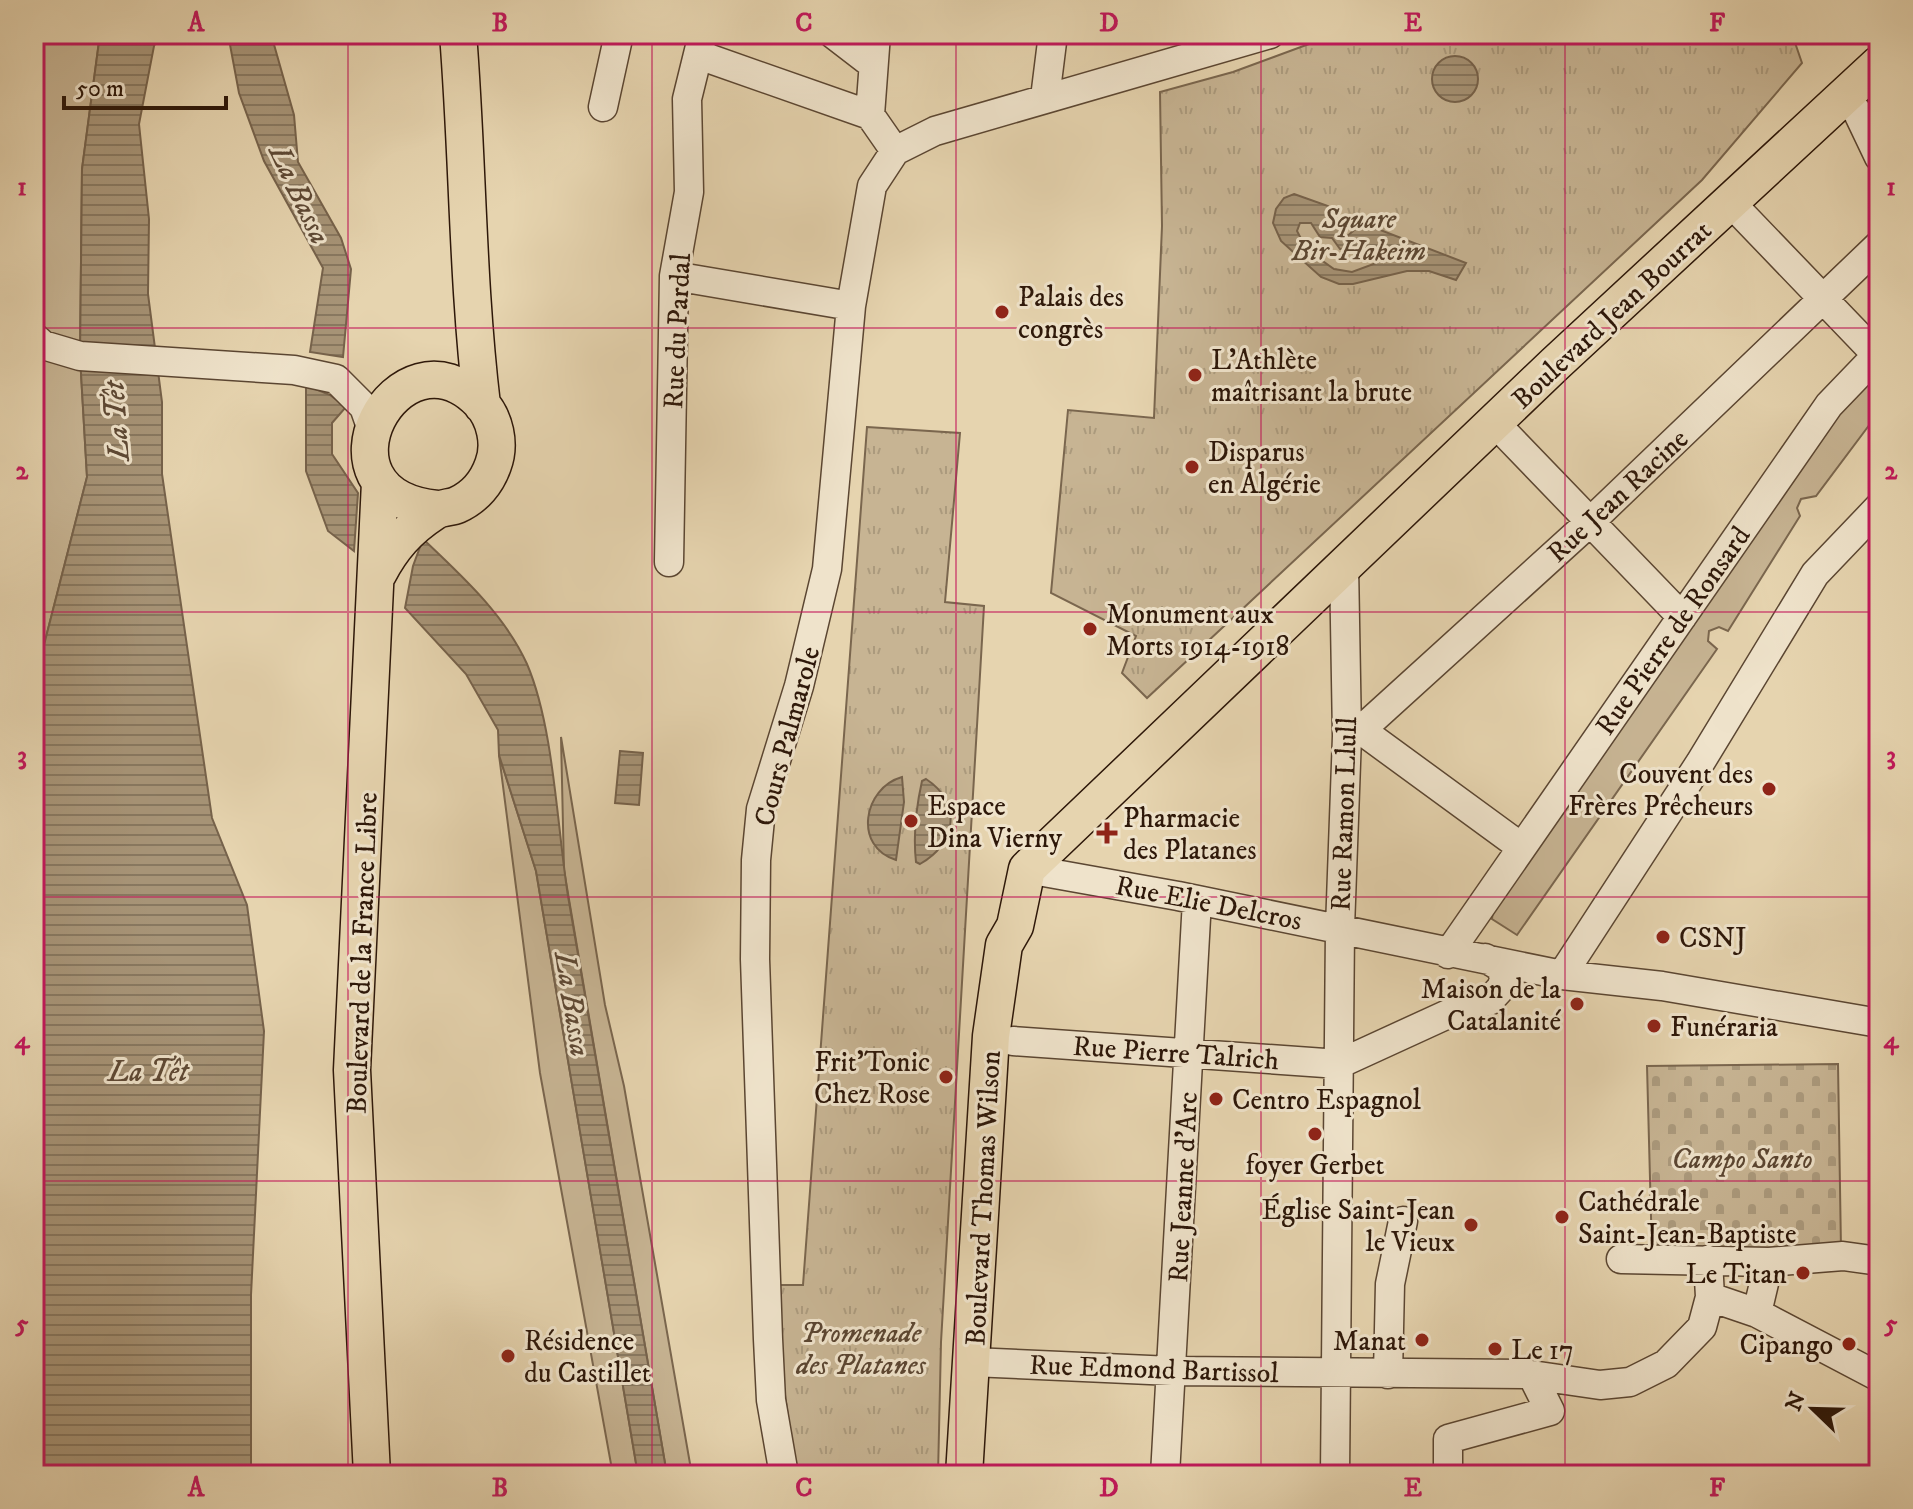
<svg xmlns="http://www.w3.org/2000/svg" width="1913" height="1509" font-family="'IM FELL DW Pica',serif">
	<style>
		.grass { fill: #c7b493; stroke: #7a664e; stroke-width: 2 }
		.cemetery { fill: url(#cemetery-stones); stroke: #7a664e; stroke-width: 2 }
		.park { fill: url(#park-tufts); stroke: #7a664e; stroke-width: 2 }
		.water { fill: url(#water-rules); stroke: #76624b; stroke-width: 2; fill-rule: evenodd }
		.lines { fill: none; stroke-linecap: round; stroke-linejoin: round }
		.minor-casing { stroke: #5b4632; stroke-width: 31 }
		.major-casing { stroke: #2d1709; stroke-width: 39 }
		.minor { stroke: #efe3cb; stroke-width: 28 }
		.major { stroke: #e6d4af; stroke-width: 36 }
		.grid { fill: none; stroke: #c2185b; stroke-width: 2; stroke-opacity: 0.55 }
		.poi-dot { fill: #8f2418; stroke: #efe3cb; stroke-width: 3 }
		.labels { text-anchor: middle; stroke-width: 6; stroke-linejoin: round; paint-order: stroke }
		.park-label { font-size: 28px; font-style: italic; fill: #5b4632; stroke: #efe3cb }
		.poi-label { font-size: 28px; fill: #2d1709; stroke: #efe3cb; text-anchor: start }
		.street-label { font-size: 28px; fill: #2d1709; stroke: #efe3cb }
		.water-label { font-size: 30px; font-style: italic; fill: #5e4935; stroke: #efe3cb }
		.neatline { fill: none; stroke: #c2185b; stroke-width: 3 }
		.grid-label { font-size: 26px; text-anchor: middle; font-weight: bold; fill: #c2185b }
	</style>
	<defs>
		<pattern id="cemetery-stones" width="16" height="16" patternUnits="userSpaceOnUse" patternTransform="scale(2)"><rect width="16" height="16" fill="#c7b493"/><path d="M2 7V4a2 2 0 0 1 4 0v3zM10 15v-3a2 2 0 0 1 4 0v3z" fill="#ab9a7d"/></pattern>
		<pattern id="park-tufts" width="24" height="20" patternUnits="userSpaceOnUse" patternTransform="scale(2)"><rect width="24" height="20" fill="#c7b493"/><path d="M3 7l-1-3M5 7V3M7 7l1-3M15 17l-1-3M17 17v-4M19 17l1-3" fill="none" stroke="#ab9a7d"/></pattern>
		<pattern id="water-rules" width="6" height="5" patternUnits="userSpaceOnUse" patternTransform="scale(2)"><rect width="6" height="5" fill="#a79477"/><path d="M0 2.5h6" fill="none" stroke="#887860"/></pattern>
	</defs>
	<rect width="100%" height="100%" fill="#e6d4af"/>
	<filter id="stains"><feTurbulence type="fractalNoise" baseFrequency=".0025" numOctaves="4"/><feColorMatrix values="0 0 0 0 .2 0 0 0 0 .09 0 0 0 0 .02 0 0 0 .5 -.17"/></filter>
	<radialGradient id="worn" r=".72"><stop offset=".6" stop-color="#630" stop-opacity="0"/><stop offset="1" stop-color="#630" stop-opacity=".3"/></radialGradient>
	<path class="grass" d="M34,34H100L82,169L80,356L87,477L34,684Z
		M1879,373V412L1816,496L1801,499L1797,508L1800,516L1728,631L1719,627L1709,631L1708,641L1717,649L1517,935L1492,919L1493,911L1843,409Z
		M561,737L605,1005L624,1086L692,1475H667L564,870Z
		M499,755L536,871L638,1475H613L540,1073Z"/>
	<path class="cemetery" d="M1838,1064L1841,1249L1652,1254L1647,1066Z"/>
	<path class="park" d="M1336,34H1792L1802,63L1702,180L1147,698L1122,673L1136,636L1051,593L1068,410L1154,418L1162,226L1160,92L1233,72Z
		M867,427L960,433L945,602L984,606L941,1342L938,1475H796L781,1366L778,1285H803Z"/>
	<path class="water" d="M100,34H160L154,46L139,124L149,219L148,294L162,402V474L212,818L247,905L264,1031L251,1295V1475H34V684L87,477L80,356L82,169Z
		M228,34H271L294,115L298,162L341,238L351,269L343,357L310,352L323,268L264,161L239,93Z
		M1432 79a23 23 0 1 1 46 0a23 23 0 1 1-46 0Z
		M1294,194L1328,206L1346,237L1358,227L1370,226L1466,263L1456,280L1429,271H1407L1353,284H1339L1321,277L1281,241L1273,223L1276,209L1284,198ZM1300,223H1311L1320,237L1332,238L1340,249L1386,247L1398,255L1352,272L1334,269L1307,250L1297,231Z
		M306,385L330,395L346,407L332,423V454L358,493L354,551L328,531L306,471Z
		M423,539C461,575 505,615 527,664C554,727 557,827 568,896C601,1089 634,1282 667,1475H638L536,871L499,755L498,730L466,674L405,608L413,566Z
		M620,751L643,753L639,805L615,803Z
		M902,777L904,802L896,860C853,847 863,788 902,777Z
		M926,779C963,803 956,844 920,864L916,862C913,835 916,808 922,781Z"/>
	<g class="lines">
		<defs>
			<path id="minor" d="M833,34L872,64
				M876,34L870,115L895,151
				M699,55L870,115
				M1845,96L1858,113L1879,157
				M1045,98L1053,34
				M603,107L619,34
				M1730,202L1877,355
				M674,276L851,306
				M34,337L43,345L80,356L294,370L336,379L364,407L371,427
				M1495,423L1682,617
				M669,562L674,276L689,192L687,99L703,34
				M1361,730L1521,847
				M1347,736L1361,730L1590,522L1879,245
				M1027,869L1178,896L1562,975L1662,986L1879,1023
				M1448,954L1829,405L1879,353
				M1562,975L1700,763L1815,574L1879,507
				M1013,1041L1339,1064L1459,1009L1489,1001L1501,988L1505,977L1499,966L1485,958
				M1621,1259L1769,1262L1843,1256L1879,1261
				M1710,1297L1757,1313L1879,1377
				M1757,1313L1769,1262
				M972,1362L1172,1371L1525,1374L1600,1385L1630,1382L1666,1364L1702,1327L1710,1297L1708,1260
				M1388,1374L1390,1284L1403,1221
				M784,1475L771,1400L768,1339L755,959L756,860L761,809L799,686L827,569L851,306L872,186L895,151L935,131L1270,34
				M1165,1475L1197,900
				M1335,1475L1340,928L1347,736L1344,565
				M1448,1475V1439L1550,1411L1532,1375"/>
			<path id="major" d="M458,34C468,158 467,281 482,405
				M378,574C392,547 408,529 434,512C441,507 450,508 457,505C475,497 487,482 493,465C501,444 495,418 480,402C399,319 302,495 437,509
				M372,1475L352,1070L380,482
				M964,1475L991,1036L1004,945L1015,926L1027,869L1555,364L1879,64"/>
		</defs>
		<use href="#minor" class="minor-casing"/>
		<use href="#major" class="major-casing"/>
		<use href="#minor" class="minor"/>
		<use href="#major" class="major"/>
	</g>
	<path class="grid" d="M348,34V1475M652,34V1475M956,34V1475M1261,34V1475M1565,34V1475M34,328H1879M34,612H1879M34,897H1879M34,1181H1879"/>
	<g class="poi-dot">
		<circle cx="1002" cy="312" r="8"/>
		<circle cx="1195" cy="375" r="8"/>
		<circle cx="1192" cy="467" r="8"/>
		<circle cx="1090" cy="629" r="8"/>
		<circle cx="1769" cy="789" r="8"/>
		<circle cx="911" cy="821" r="8"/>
		<path d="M1103 821h8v8h8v8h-8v8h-8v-8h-8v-8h8z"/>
		<circle cx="1663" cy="937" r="8"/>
		<circle cx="1577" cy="1004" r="8"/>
		<circle cx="1654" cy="1026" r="8"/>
		<circle cx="946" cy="1077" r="8"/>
		<circle cx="1216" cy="1099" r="8"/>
		<circle cx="1315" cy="1134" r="8"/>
		<circle cx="1562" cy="1217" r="8"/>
		<circle cx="1471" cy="1225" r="8"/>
		<circle cx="1803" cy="1273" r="8"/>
		<circle cx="1422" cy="1340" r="8"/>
		<circle cx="1849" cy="1344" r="8"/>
		<circle cx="1495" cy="1349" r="8"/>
		<circle cx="508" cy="1356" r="8"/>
	</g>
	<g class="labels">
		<g class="park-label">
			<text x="1359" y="228">Square<tspan x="1359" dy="32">Bir-Hakeim</tspan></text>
			<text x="1742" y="1168">Campo Santo</text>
			<text x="861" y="1342">Promenade<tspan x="861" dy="32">des Platanes</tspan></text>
		</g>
		<g class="poi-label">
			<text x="1018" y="306">Palais des<tspan x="1018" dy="32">congrès</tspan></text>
			<text x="1211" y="369">L’Athlète<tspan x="1211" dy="32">maîtrisant la brute</tspan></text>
			<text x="1208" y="461">Disparus<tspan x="1208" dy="32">en Algérie</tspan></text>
			<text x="1106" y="623">Monument aux<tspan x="1106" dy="32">Morts 1914-1918</tspan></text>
			<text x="1753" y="783" text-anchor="end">Couvent des<tspan x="1753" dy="32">Frères Prêcheurs</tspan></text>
			<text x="927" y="815">Espace<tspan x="927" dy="32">Dina Vierny</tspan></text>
			<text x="1123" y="827">Pharmacie<tspan x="1123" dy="32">des Platanes</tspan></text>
			<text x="1679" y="947">CSNJ</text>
			<text x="1561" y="998" text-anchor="end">Maison de la<tspan x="1561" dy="32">Catalanité</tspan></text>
			<text x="1670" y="1036">Funéraria</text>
			<text x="930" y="1071" text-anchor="end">Frit'Tonic<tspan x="930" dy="32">Chez Rose</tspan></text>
			<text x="1232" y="1109">Centro Espagnol</text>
			<text x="1315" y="1174" text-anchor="middle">foyer Gerbet</text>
			<text x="1578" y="1211">Cathédrale<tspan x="1578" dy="32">Saint-Jean-Baptiste</tspan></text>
			<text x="1455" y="1219" text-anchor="end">Église Saint-Jean<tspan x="1455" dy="32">le Vieux</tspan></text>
			<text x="1787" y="1283" text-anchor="end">Le Titan</text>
			<text x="524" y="1350">Résidence<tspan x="524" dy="32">du Castillet</tspan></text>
			<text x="1406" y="1350" text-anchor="end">Manat</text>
			<text x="1833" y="1354" text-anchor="end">Cipango</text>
			<text x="1511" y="1359">Le 17</text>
		</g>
		<g class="street-label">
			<text transform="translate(1611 314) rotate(-43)" y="10">Boulevard Jean Bourrat</text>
			<text transform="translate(676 331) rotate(-87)" y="10">Rue du Pardal</text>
			<text transform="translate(1617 495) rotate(-43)" y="10">Rue Jean Racine</text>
			<text transform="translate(1672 630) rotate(-55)" y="10">Rue Pierre de Ronsard</text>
			<text transform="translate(786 736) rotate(-75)" y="10">Cours Palmarole</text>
			<text transform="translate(1343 814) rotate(-88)" y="10">Rue Ramon Llull</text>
			<text transform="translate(1209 902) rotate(11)" y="10">Rue Elie Delcros</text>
			<text transform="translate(361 953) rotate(-88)" y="10">Boulevard de la France Libre</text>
			<text transform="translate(1176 1052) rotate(4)" y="10">Rue Pierre Talrich</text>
			<text transform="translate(1182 1187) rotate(-87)" y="10">Rue Jeanne d'Arc</text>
			<text transform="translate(982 1198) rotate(-87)" y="10">Boulevard Thomas Wilson</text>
			<text transform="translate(1154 1368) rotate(2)" y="10">Rue Edmond Bartissol</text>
		</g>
		<g class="water-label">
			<text transform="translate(300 194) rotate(65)" y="10">La Bassa</text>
			<text transform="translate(116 421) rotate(-94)" y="10">La Têt</text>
			<text transform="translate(573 1004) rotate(81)" y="10">La Bassa</text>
			<text x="148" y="1081">La Têt</text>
		</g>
	</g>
	<rect width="1913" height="1509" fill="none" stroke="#e6d4af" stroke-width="88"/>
	<g transform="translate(1813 1409) rotate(293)" stroke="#efe3cb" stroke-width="6" paint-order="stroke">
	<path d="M0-6L14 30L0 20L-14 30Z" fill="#2d1709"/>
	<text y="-12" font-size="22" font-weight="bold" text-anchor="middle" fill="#2d1709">N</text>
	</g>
	<path d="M64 96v12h162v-12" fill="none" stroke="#2d1709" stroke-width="4"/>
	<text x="76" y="96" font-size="24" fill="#2d1709" stroke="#efe3cb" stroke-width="6" paint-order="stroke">50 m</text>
	<rect x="44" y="44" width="1825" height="1421" class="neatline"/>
	<g class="grid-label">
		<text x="196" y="31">A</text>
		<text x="500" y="31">B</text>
		<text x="804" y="31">C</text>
		<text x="1109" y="31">D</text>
		<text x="1413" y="31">E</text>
		<text x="1717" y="31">F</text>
		<text x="22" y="195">1</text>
		<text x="1891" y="195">1</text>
		<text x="22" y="479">2</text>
		<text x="1891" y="479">2</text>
		<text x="22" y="764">3</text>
		<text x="1891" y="764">3</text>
		<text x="22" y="1048">4</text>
		<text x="1891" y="1048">4</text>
		<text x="22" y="1332">5</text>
		<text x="1891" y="1332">5</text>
		<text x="196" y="1496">A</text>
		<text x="500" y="1496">B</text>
		<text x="804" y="1496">C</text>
		<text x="1109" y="1496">D</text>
		<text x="1413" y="1496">E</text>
		<text x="1717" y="1496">F</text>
	</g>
	<rect width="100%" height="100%" filter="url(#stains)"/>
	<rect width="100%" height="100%" fill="url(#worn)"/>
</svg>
